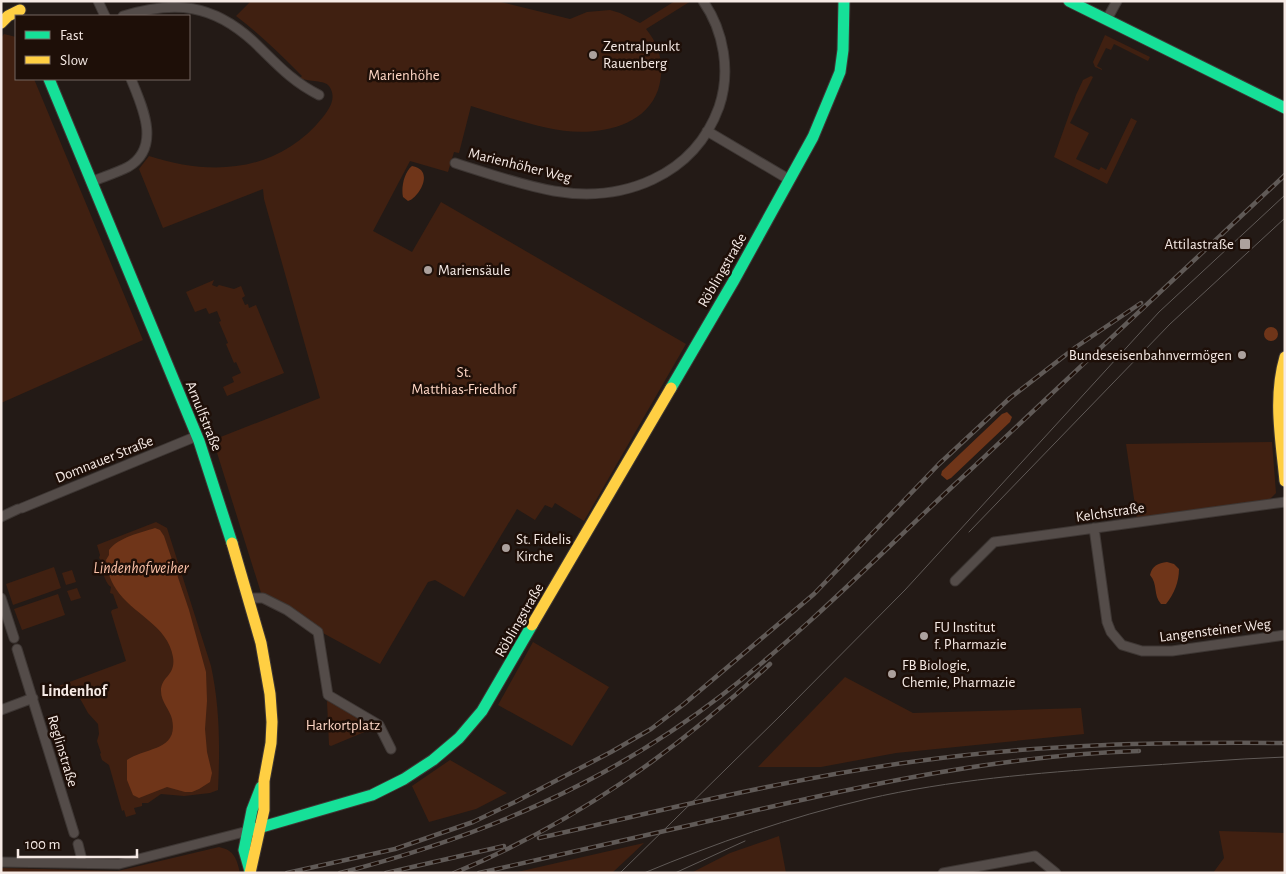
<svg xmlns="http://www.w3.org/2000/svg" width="1286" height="874" font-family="'Alegreya Sans',sans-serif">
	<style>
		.green { fill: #402011 }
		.water { fill: #6f3519 }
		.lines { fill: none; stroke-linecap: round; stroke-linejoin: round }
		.street-casing { stroke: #3e3734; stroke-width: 11 }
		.fast-casing { stroke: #3e3734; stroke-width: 13 }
		.slow-casing { stroke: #3e3734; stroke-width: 13 }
		.street { stroke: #544c49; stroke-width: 9 }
		.fast { stroke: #16e098; stroke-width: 11 }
		.slow { stroke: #ffcf43; stroke-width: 11 }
		.tram { stroke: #605a57; stroke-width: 1 }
		.rail-casing { stroke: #605a57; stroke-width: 4.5 }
		.rail { stroke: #1e0f08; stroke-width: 2.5; stroke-dasharray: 8; stroke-linecap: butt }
		.poi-dot { fill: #aca19d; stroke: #1e0f08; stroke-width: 2 }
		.labels { text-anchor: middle; stroke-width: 5; stroke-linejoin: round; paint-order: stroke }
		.poi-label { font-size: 15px; fill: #f6eae5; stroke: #1e0f08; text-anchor: start }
		.park-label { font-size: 15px; fill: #ffd7c6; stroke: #1e0f08 }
		.street-label { font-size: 15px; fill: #f6eae5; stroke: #1e0f08 }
		.water-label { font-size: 16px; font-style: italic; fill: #fdc3a9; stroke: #1e0f08 }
		.neighbourhood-label { font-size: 16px; font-weight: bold; fill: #f6eae5; stroke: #1e0f08 }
	</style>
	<rect width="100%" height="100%" fill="#231a16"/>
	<path class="green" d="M251,1H497L570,19L587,12L610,10L620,13L640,23L675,1H691L646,29C661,47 665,68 658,90C643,132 586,137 548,128C522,122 496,114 471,106L459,153L454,152L448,172L410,161L373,231L412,252L441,202L686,344L584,521L555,503L552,508L545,505L535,520L517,509L464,597L435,580L428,582L380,664L321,632L262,596L213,440L320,398L264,199L263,189L163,228L139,169L149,156C213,177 279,172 323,117C330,108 337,97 329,86C325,80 309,82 300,78L302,76C281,55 260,34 236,16Z
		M4,34L16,37V79H34L143,340L1,403V38Z
		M1105,35L1150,57L1148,61L1114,44L1111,50L1106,48L1097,66L1102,69V70L1095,67L1093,62Z
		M1091,76L1093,77L1070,123L1089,133L1076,159L1099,170L1101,167L1106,170L1131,118L1137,121L1107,184L1054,157L1076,95L1083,80Z
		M214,280L212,285L217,287L219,285L234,289L241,286L245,296L242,298L245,305L248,304L249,308L256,305L284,373L227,396L223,387L234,382L232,377L241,373L236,362L234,363L226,344L228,343L219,322L221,321L217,311L209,314L206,308L195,312L186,292Z
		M1272,442L1276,493L1268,501L1137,519L1126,444Z
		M156,522L167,528L211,666C220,708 220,748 218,790L210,793L184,796L161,794L148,803H142V806L134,808L136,814L126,817L124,810L122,811L109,765L102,760L100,754L101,753L97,741L99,734L98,724L88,713L77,693L59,695L56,687L126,661L111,612L112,610L118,608L113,594L110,593L111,587C105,583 101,569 103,562L99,558L100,555L97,545Z
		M54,567L61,588L13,605L6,584Z
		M72,570L76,582L66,585L62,573Z
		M77,588L81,598L71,601L67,591Z
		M58,594L65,615L22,630L14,609Z
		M533,642L609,687L572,746L498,705Z
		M845,677L913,713L1081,708L1084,734L896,753L821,767H758Z
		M333,700L372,725L374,728L331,746L329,745L327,701Z
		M450,760L507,793L476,809L429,822L412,786Z
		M1219,831L1285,833V873H1213L1224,858Z
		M779,836L786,873H691L730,853Z
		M644,843L612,873H513Z
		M219,847C234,850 237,859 240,873H1V868L118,871Z"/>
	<path class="water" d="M412,166C436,170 418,199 408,201L403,197C401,188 404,172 412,166Z
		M1264 334a7 7 0 1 1 14 0a7 7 0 1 1-14 0Z
		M1007,412L1012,417L1010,422L951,478L947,480L941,475L942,471L1002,414Z
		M155,528L160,530L164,536L189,610L206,672L207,701L205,729L207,752L212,773L210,782L199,789L192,792H185L167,787L139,798L133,795L127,780V760C145,747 179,751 172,719C170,710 161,702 161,691C161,676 176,676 173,657C168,625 132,614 116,589C110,580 107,570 106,560L109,555V550C119,537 140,533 155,528Z
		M1167,562L1174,564L1179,569C1179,582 1174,594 1166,604H1161C1153,595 1158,584 1150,575C1152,566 1158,563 1167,562Z"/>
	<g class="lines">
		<defs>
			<path id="street" d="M98,1L105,16
				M123,16C175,0 213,4 254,42C276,63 291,81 319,95
				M1107,19L1117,1
				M707,131L790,180
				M455,163C487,173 520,185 554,191C623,203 694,176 719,107C731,72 724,31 703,1
				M91,182C103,177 116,173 128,167C162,147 142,106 131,79
				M22,508L197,436
				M1,517L18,509
				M1094,528L1107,622L1111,632L1122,645L1142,651H1172L1285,635
				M955,581L994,542L1285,502
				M1,598L14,638
				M249,598H263L287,610L318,632L328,695L379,725L391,749
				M17,649L74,833
				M1,710L33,698
				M78,844L81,856V863
				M1,862L119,864L248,831
				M943,873L1035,856L1056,873"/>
			<path id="fast" d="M1069,1L1285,108
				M49,79L199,441L232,543
				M671,388L733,282L813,137L840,72L843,50L844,1
				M248,831L372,795L404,779L433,760L459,738L482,711L532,625
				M250,871L244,850L252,810L261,787"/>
			<path id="slow" d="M1,23L8,16L20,10
				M1285,357C1273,398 1281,439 1285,481
				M232,543L261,643L270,694L272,722L271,743L264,781V810L250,873
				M532,625L671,388"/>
		</defs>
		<use href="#street" class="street-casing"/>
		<use href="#fast" class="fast-casing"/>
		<use href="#slow" class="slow-casing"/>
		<use href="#street" class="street"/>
		<use href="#fast" class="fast"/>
		<use href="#slow" class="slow"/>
		<path class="tram" d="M969,532L1170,324L1285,218
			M620,873L781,715L905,590L1159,312L1285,195
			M644,873C716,843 790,817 867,799C950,780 1036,773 1122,767C1176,764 1230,759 1285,757
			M675,873L745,841"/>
		<defs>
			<path id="rail" d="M539,838C664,810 790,778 918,761C1040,744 1162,742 1285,743
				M287,873L395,849L473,822L515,802L611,752L651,729L684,704L814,594L939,464L1010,398L1076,347L1141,303
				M340,873C481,837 606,784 722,695C804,632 877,557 953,486C1064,383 1174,279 1285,175
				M386,873L504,846
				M454,873C575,823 675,752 770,664
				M479,873C567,853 656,833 744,813C874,783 1005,755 1139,751"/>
		</defs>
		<use href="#rail" class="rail-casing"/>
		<use href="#rail" class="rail"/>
	</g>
	<g class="poi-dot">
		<circle cx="593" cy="55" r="5"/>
		<rect x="1239" y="238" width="12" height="12" rx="2.5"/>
		<circle cx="428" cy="270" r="5"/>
		<circle cx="1242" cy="355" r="5"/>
		<circle cx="506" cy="548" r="5"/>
		<circle cx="924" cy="636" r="5"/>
		<circle cx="892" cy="674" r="5"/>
	</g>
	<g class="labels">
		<g class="poi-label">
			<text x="603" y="51">Zentralpunkt<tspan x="603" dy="17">Rauenberg</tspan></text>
			<text x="1234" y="249" text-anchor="end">Attilastraße</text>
			<text x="438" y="275">Mariensäule</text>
			<text x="1232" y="360" text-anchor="end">Bundeseisenbahnvermögen</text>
			<text x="516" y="544">St. Fidelis<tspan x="516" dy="17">Kirche</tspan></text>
			<text x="934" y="632">FU Institut<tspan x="934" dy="17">f. Pharmazie</tspan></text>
			<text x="902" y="670">FB Biologie,<tspan x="902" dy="17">Chemie, Pharmazie</tspan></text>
		</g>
		<g class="park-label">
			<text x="404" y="80">Marienhöhe</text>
			<text x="464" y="377">St.<tspan x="464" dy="17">Matthias-Friedhof</tspan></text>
			<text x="343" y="730">Harkortplatz</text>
		</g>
		<g class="street-label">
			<text transform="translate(520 165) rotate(14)" y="5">Marienhöher Weg</text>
			<text transform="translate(722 270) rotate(-60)" y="5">Röblingstraße</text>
			<text transform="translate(204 416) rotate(68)" y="5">Arnulfstraße</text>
			<text transform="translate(104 459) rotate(-22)" y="5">Domnauer Straße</text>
			<text transform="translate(1110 512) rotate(-8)" y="5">Kelchstraße</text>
			<text transform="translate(519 620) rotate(-60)" y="5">Röblingstraße</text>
			<text transform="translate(1215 630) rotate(-7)" y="5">Langensteiner Weg</text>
			<text transform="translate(63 751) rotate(73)" y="5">Reglinstraße</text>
		</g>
		<g class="water-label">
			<text x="141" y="573">Lindenhofweiher</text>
		</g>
		<g class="neighbourhood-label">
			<text x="74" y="696">Lindenhof</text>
		</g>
	</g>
	<rect width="1286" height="874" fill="none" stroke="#f6eae5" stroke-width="5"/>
	<rect x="15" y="15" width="175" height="65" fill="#1e0f08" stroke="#746760"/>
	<rect x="25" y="31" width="25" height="8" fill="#16e098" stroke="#746760"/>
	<text x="60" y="40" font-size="15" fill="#f6eae5">Fast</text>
	<rect x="25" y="56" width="25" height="8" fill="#ffcf43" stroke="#746760"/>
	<text x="60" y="65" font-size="15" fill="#f6eae5">Slow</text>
	<path d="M18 849v8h119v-8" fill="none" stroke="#f6eae5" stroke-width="2.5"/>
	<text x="25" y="849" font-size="15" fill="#f6eae5" stroke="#1e0f08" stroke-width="4" paint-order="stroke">100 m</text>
</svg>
